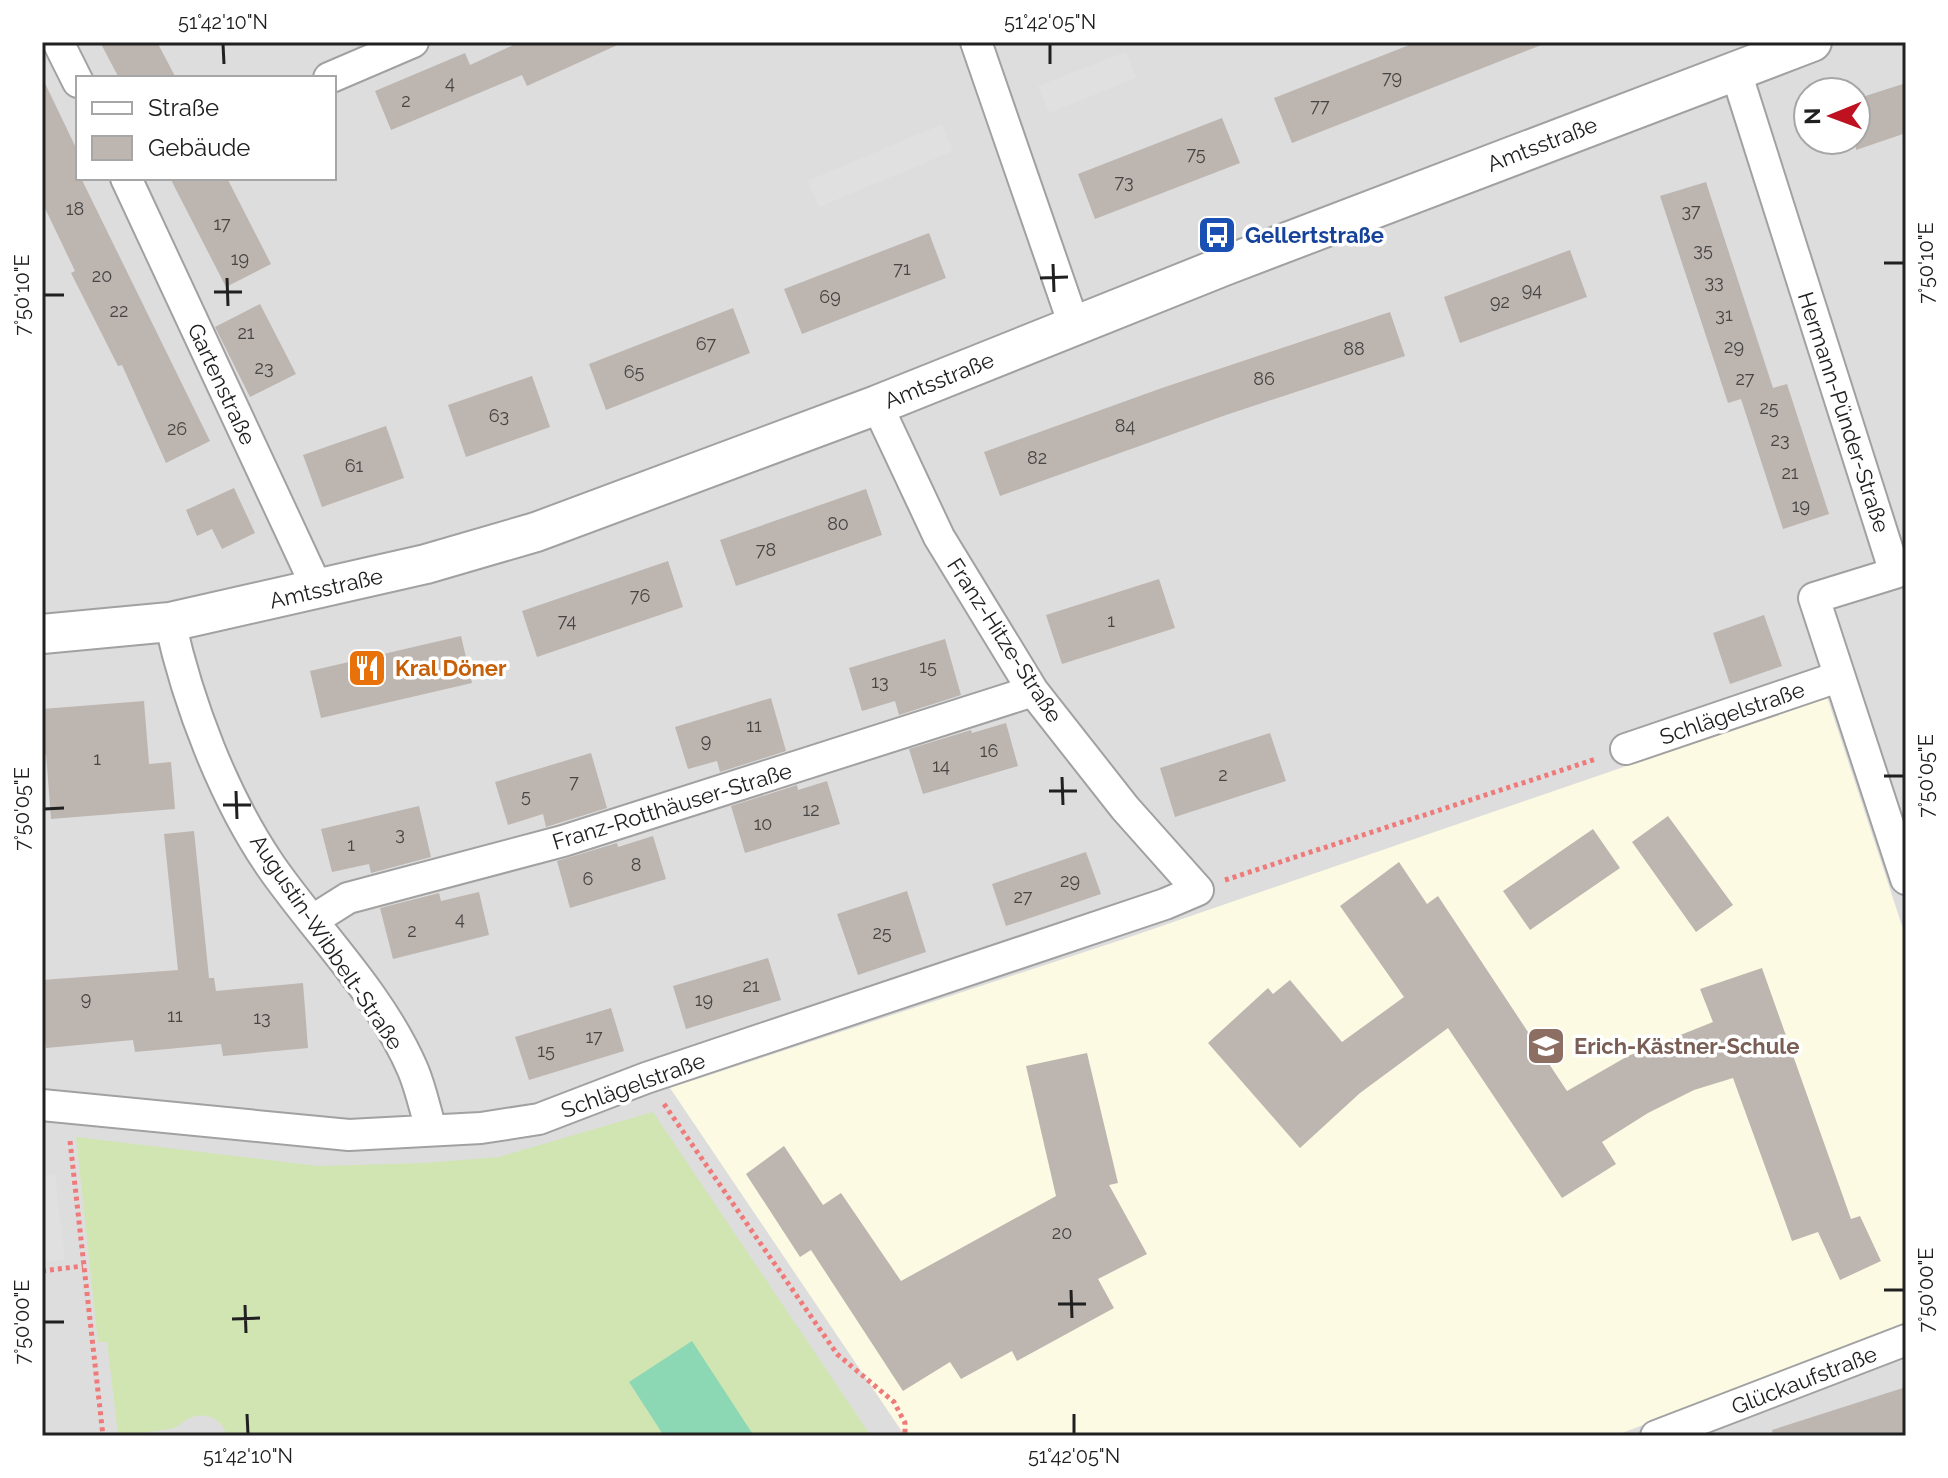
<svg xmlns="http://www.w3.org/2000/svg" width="1948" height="1478" font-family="Raleway,sans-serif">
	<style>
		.residential { fill: #dedddd; fill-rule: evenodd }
		.education { fill: #fcfae3 }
		.grass { fill: #d0e5b2 }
		.pitch { fill: #8cd7b4 }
		.parking { fill: #e0e0e0 }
		.building { fill: #bdb5b0 }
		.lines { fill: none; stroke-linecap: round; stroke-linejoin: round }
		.minor-casing { stroke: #a1a1a1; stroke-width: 34 }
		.tertiary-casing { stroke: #a1a1a1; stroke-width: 42 }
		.path { stroke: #ee7b7a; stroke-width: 5; stroke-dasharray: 4 4; stroke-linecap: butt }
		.minor { stroke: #fff; stroke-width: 30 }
		.tertiary { stroke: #fff; stroke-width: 38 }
		.ticks { fill: none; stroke: #202020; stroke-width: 3 }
		.labels { text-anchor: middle; stroke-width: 7; stroke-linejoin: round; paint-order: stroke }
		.number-label { font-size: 18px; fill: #474544 }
		.street-label { font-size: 22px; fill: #202020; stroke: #fff }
		.transit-label { font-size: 22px; font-weight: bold; fill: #164399; stroke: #fff; text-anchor: start }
		.food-label { font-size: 22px; font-weight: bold; fill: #c56008; stroke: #fff; text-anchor: start }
		.education-label { font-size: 22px; font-weight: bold; fill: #785e54; stroke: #fff; text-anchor: start }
		.neatline { fill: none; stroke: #202020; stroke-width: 3 }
		.ticks-label { font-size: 20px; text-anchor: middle; fill: #202020 }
	</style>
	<rect width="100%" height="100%" fill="#f0ece7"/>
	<path class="residential" d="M42,42H1906V1436H42ZM78,78H334V178H78ZM1808,92H1856V140H1808Z"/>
	<path class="education" d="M1827,697L1906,938V1325L1614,1436H905L670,1088L1124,939Z"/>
	<path class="grass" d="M653,1112L871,1436H227C222,1417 203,1410 186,1420C180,1424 177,1428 170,1429C153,1432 135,1433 118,1435L107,1342H98L76,1137L318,1166L424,1163L499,1157Z"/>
	<path class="pitch" d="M692,1341L754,1436H664L629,1382Z"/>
	<path class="parking" d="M1126,52L1136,78L1049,113L1038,86Z
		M942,124L953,151L819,207L808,181Z
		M55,1175L65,1259L42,1262V1176Z"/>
	<path class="building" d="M100,42H157L176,78H119Z
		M520,42H624L527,86L522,75L391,130L375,91L465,53L470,65Z
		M1417,42H1544V44L1292,143L1274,98Z
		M42,77L78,152V178H81L210,441L166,463L122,365L118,366L71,273L75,271L42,202Z
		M1906,83V133L1856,150V99Z
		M1222,118L1240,163L1095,219L1078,174Z
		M170,178H227L271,264L226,287Z
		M1706,182L1773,388L1787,384L1829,514L1783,529L1741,399L1728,403L1660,196Z
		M929,233L946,278L802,334L784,289Z
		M1570,250L1587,297L1460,343L1444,297Z
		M260,304L296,374L250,397L215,327Z
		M733,308L750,353L606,410L589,364Z
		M1390,312L1405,356L1226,415L1000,496L984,452L1162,388Z
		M532,376L550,427L466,457L448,405Z
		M386,426L404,478L322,507L303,455Z
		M234,488L255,533L222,549L212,529L197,536L186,510Z
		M866,489L882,535L736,586L720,540Z
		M668,561L683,607L537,657L522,611Z
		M1159,579L1175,628L1062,664L1046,615Z
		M1764,615L1782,666L1730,684L1713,633Z
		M461,636L472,683L321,718L310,671Z
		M945,639L961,695L899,715L895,701L862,711L849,668Z
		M771,698L786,751L720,772L717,761L688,769L675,727Z
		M144,701L149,764L171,762L175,809L51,819L46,754H42V709Z
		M1006,723L1018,766L923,794L909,749L971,730L972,733Z
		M1270,733L1286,781L1175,817L1160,768Z
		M591,753L607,808L546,827L543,814L508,825L495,782Z
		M827,781L840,824L745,853L731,806L797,785L798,790Z
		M419,806L431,857L371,873L369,864L332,872L321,829Z
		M1668,816L1733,905L1696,932L1632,842Z
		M1593,829L1620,868L1530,930L1503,891Z
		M194,831L209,978H214L216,991L303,983L308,1048L223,1056L221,1044L135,1052L133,1040L46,1048L42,1013V980L178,970L164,834Z
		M653,836L666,879L570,908L557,861L617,843L618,847Z
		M1086,852L1101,894L1006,926L992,884Z
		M1399,862L1427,904L1438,896L1567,1091L1628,1056L1713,1022L1700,989L1762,968L1851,1219L1860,1216L1881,1261L1840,1280L1818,1232L1792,1241L1733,1078L1694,1090L1648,1113L1602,1142L1616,1164L1562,1198L1448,1028L1360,1093L1300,1148L1208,1043L1268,988L1273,994L1290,980L1342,1042L1404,997L1340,906Z
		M907,891L926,952L858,975L837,914Z
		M479,892L489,935L393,959L380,908L439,893L441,901Z
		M768,958L781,1000L686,1029L673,986Z
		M611,1008L624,1051L529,1080L515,1037Z
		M1087,1053L1118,1183L1109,1185L1147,1254L1098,1279L1114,1308L1017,1361L1012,1351L961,1379L950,1362L903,1391L811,1250L800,1257L746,1174L784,1146L823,1205L841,1193L901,1281L1056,1196L1026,1066Z
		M1906,1387V1436H1773L1772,1430Z"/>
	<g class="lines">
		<defs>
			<path id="minor" d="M58,42L78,82
				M976,42L1074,325
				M1736,72L1895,573L1814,598L1906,879
				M329,78L413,42
				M126,178L318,590
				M170,622C188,703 223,796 270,865C317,933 380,993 413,1070C421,1089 425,1110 431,1129
				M1626,749L1838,677
				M313,920L348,898L563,841L1033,691
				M42,1105L349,1135L481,1128L539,1119L646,1078L1165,904L1198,890L1125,808L1033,691L939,537L877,405
				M1656,1436L1906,1340"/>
			<path id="tertiary" d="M42,634L170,622L426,564L536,532L877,405L1224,266L1812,42"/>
		</defs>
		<use href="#minor" class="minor-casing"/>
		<use href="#tertiary" class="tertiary-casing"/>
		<path class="path" d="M1225,880L1596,759
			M664,1104L837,1354L894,1402L905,1423V1436
			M70,1141L103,1436
			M42,1271L83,1266
			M162,1436H174"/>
		<use href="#minor" class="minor"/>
		<use href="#tertiary" class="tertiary"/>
	</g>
	<path class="ticks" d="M223,44L224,64M1050,44V64M1884,263H1904M1053,264L1054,292M227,278L228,306M1040,278L1068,277M214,292H242M44,295H64M1884,776H1904M1062,777L1063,805M236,791L237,819M1049,791H1077M223,805H251M44,809L64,808M1071,1290L1072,1318M1884,1290H1904M1058,1304H1086M245,1305L246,1333M232,1319L260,1318M44,1322H64M247,1414L248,1434M1074,1414V1434"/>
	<defs>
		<symbol id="bus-square" viewBox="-11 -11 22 22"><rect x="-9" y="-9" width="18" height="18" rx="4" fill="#1a4fb4" stroke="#fff"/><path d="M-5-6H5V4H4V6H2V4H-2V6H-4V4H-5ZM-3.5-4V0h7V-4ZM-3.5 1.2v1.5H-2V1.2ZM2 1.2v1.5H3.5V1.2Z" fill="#fff"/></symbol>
		<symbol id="restaurant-square" viewBox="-11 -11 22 22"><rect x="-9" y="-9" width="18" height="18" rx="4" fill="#e8710a" stroke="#fff"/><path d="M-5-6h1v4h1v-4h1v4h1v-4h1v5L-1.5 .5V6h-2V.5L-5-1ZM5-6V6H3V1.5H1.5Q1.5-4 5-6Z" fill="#fff"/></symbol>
		<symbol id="school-square" viewBox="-11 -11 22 22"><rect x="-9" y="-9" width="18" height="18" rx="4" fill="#8d6e63" stroke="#fff"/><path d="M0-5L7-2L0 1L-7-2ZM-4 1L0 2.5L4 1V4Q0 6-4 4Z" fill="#fff"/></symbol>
	</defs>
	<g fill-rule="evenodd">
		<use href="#bus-square" x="1195" y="213" width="44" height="44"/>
		<use href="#restaurant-square" x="345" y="646" width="44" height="44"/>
		<use href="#school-square" x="1524" y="1024" width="44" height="44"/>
	</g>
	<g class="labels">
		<g class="number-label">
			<text x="1392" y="84">79</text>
			<text x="450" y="89">4</text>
			<text x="406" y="107">2</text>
			<text x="1320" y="112">77</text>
			<text x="1196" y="160">75</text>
			<text x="1124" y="188">73</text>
			<text x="75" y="215">18</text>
			<text x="1691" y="217">37</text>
			<text x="222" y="230">17</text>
			<text x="1703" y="256">35</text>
			<text x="240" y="265">19</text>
			<text x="902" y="275">71</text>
			<text x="102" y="282">20</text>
			<text x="1714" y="288">33</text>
			<text x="1532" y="296">94</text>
			<text x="830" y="303">69</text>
			<text x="1500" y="308">92</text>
			<text x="119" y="317">22</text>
			<text x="1724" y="321">31</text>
			<text x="246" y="339">21</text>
			<text x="706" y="350">67</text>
			<text x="1734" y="353">29</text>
			<text x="1354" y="355">88</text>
			<text x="264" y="374">23</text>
			<text x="634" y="378">65</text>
			<text x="1264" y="385">86</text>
			<text x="1745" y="385">27</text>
			<text x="1769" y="414">25</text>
			<text x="499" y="422">63</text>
			<text x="1125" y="432">84</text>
			<text x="177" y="435">26</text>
			<text x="1780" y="446">23</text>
			<text x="1037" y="464">82</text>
			<text x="354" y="472">61</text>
			<text x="1790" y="479">21</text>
			<text x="1801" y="512">19</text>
			<text x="838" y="530">80</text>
			<text x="766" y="556">78</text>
			<text x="640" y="602">76</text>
			<text x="567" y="627">74</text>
			<text x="1111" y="627">1</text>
			<text x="928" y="673">15</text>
			<text x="880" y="688">13</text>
			<text x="754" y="732">11</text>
			<text x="706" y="747">9</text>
			<text x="989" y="757">16</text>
			<text x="97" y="765">1</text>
			<text x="941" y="772">14</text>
			<text x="1223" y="781">2</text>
			<text x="574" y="788">7</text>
			<text x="526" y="802">5</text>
			<text x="811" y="816">12</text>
			<text x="763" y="830">10</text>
			<text x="400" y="840">3</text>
			<text x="351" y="851">1</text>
			<text x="636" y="871">8</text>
			<text x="588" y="885">6</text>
			<text x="1070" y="887">29</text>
			<text x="1023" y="903">27</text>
			<text x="460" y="925">4</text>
			<text x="412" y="937">2</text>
			<text x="882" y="939">25</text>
			<text x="751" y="992">21</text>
			<text x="86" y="1005">9</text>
			<text x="704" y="1006">19</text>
			<text x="175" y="1022">11</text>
			<text x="262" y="1024">13</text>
			<text x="594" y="1043">17</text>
			<text x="546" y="1057">15</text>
			<text x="1062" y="1239">20</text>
		</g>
		<g class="street-label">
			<text transform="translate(1542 144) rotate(-21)" y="8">Amtsstraße</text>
			<text transform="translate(939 380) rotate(-22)" y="8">Amtsstraße</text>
			<text transform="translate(222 384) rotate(65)" y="8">Gartenstraße</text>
			<text transform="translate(1844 412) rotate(72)" y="8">Hermann-Pünder-Straße</text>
			<text transform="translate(326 588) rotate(-13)" y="8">Amtsstraße</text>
			<text transform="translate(1005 640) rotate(57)" y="8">Franz-Hitze-Straße</text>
			<text transform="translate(1732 713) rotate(-19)" y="8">Schlägelstraße</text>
			<text transform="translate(672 806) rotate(-17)" y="8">Franz-Rotthäuser-Straße</text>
			<text transform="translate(327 942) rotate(56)" y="8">Augustin-Wibbelt-Straße</text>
			<text transform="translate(633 1085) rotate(-20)" y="8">Schlägelstraße</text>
			<text transform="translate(1804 1380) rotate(-21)" y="8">Glückaufstraße</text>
		</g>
		<g class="transit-label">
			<text x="1245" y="243">Gellertstraße</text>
		</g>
		<g class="food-label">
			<text x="395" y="676">Kral Döner</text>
		</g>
		<g class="education-label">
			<text x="1574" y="1054">Erich-Kästner-Schule</text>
		</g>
	</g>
	<rect width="1948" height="1478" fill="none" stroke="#ffffff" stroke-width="88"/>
	<rect x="76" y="76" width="260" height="104" fill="#ffffff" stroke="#a6a6a6" stroke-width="2"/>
	<rect x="92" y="102" width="40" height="12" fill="#ffffff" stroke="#a6a6a6" stroke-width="2"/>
	<text x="148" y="116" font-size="24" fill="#202020">Straße</text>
	<rect x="92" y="136" width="40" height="24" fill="#bdb5b0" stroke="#a6a6a6" stroke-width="2"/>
	<text x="148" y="156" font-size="24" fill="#202020">Gebäude</text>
	<g transform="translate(1832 116) rotate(269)"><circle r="38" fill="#ffffff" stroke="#a6a6a6" stroke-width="2"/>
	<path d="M0-6L14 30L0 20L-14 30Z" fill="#be1221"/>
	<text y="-12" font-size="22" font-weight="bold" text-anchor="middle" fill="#202020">N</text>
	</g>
	<rect x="44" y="44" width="1860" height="1390" class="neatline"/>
	<g class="ticks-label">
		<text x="223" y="29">51°42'10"N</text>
		<text x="1050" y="29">51°42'05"N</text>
		<text transform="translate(1926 263) rotate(-90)" y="7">7°50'10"E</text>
		<text transform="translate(22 295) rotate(-90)" y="7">7°50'10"E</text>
		<text transform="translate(1926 776) rotate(-90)" y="7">7°50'05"E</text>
		<text transform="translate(22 809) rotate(-90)" y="7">7°50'05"E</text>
		<text transform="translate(1926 1290) rotate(-90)" y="7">7°50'00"E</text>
		<text transform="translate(22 1322) rotate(-90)" y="7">7°50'00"E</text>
		<text x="248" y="1463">51°42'10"N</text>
		<text x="1074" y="1463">51°42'05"N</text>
	</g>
</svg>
